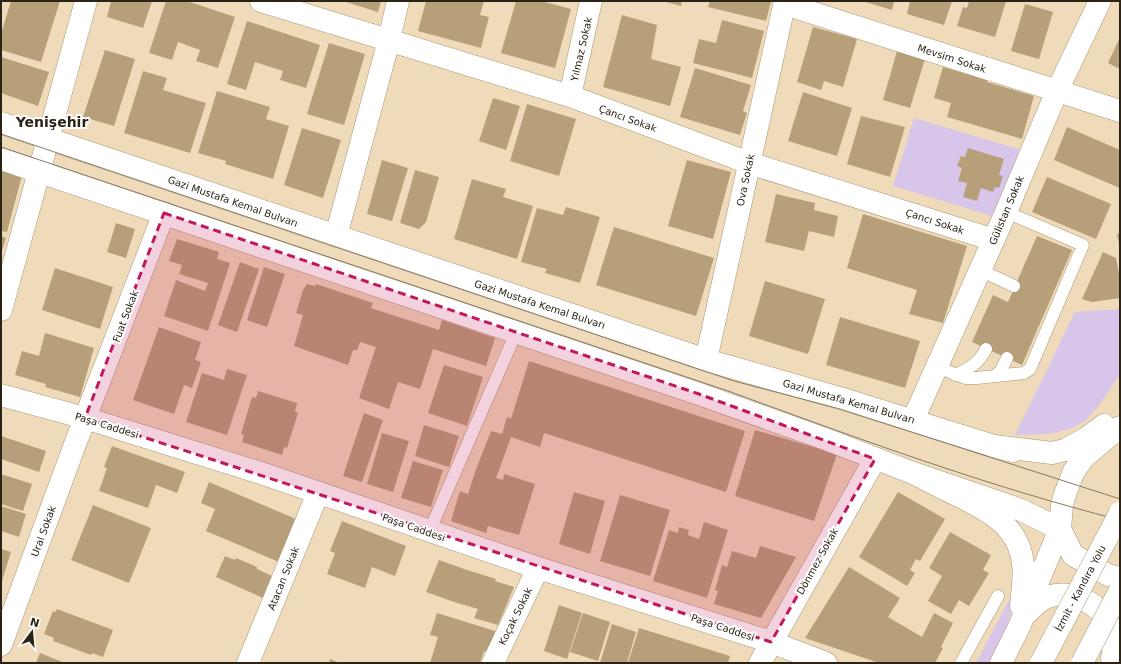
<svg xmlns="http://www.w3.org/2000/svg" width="1121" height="664" font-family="'DejaVu Sans',sans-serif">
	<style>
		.green { fill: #d8c6ea }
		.building { fill: #b7a079 }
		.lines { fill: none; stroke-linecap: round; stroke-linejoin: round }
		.service-casing { stroke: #a89677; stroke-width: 13 }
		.minor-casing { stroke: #a89677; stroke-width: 23 }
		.tertiary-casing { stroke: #a89677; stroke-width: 23 }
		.primary-casing { stroke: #a89677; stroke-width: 23 }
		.trunk-casing { stroke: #a89677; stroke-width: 23 }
		.service { stroke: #fff; stroke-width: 12 }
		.minor { stroke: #fff; stroke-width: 22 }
		.tertiary { stroke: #fff; stroke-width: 22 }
		.primary { stroke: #fff; stroke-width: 22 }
		.trunk { stroke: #fff; stroke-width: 22 }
		.tram { stroke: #877a63; stroke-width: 1 }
		.trunk-bridge-casing { stroke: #a89677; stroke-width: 23; stroke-linecap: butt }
		.trunk-bridge { stroke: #fff; stroke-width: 22 }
		.marked { fill: #c2185b; fill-opacity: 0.2; stroke: #c2185b; stroke-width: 3; stroke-dasharray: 8 5; stroke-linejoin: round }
		.labels { text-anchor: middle; stroke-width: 4; stroke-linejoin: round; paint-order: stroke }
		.street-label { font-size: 10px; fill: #2a2316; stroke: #fff }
		.district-label { font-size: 14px; font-weight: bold; fill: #2a2316; stroke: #fff }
	</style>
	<rect width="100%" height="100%" fill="#efdbba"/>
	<path class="green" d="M914,118L1021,150L992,216L893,186Z
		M1120,309V375L1097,408L1085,421L1070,429L1049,434L1015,435L1075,312Z
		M1011,596L1010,615L1007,626L989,663H976Z"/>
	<path class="building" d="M11,1H60L41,62L1,50V34Z
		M111,1H152L143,28L107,17Z
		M166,1H187L235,17L218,68L196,61L200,50L178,42L172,60L149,53Z
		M343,1H381L378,12Z
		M426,1H484L480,15L489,17L481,48L418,31Z
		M516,1H541L571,9L555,68L501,53Z
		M662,1H682L681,6Z
		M710,1H771L766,21L708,7Z
		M862,1H894L892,10Z
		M910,1H952L944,25L907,14Z
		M969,1H1006L995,37L957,26L963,7L967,8Z
		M1025,4L1053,12L1039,59L1011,51Z
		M622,15L657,25L651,59L681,67L670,106L603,87Z
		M722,20L764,31L752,78L693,63L699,39L716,43Z
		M247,21L320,45L306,88L280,80L283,71L255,62L246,90L227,84Z
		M813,27L857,39L843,87L824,81L821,90L797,82Z
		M1120,37V69L1108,63Z
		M329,43L365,54L344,125L307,114Z
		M105,50L135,59L114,126L83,117Z
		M897,51L925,59L910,108L883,100Z
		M1,57L49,72L38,106L1,93Z
		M943,67L987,80V82L1034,96L1022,139L947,117L951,103L934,98Z
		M695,68L751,85L743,111L747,113L740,135L680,117Z
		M143,71L167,78L163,90L206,103L190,153L124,133Z
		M217,91L270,107L266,119L289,126L273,179L225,164L226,161L198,153Z
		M803,92L852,108L837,156L788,141Z
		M493,98L520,106L506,150L479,141Z
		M527,104L576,119L559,176L510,161Z
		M861,116L905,127L890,177L847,164Z
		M1067,127L1120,150V188L1054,160Z
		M302,128L341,140L323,198L284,185Z
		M968,148L1004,159L999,175L1003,176L999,188L995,187L993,192L981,188L977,201L963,197L967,183L958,181L962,168L957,166L961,156L965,157Z
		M382,160L408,168L392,221L367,214Z
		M687,160L731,172L713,239L668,226Z
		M1,170L22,175L7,232L1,231Z
		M415,170L439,177L426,222L419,229L400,223Z
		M1047,177L1111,204L1096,239L1032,212Z
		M472,179L506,189L503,197L533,206L517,259L454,239Z
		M776,194L815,203L814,210L838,216L834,237L809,231L804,251L765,242Z
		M566,207L600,217L580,283L545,273L547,269L521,262L537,208L563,215Z
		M863,214L967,246L943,323L909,314L917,290L847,268Z
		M116,223L135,229L126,258L107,252Z
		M614,227L714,258L696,316L596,285Z
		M1120,232V244H1119L1117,235Z
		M1,236L6,238L1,254Z
		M1037,236L1072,250L1022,365L972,342L993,295L1008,302Z
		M177,239L219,252L217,259L230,263L208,331L164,316L176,280L205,291L208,283L179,274L182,265L169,261Z
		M1103,252L1116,258L1120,279V298L1092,302L1082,299Z
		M240,262L259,269L237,332L218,325Z
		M264,267L285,274L267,327L247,320Z
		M55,268L113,287L100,329L42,310Z
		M765,281L825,299L808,354L749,336Z
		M307,284L315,286L316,284L373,303L371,308L439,330L442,320L495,338L486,366L433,349L420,389L398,382L389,409L359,398L376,347L360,342L357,350H353L348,365L294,346L303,315L296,313L303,290Z
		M840,317L920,341L905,388L826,365Z
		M159,327L201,342L195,360L201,362L192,388L184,385L174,414L133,400Z
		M45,333L94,348L80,397L45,387L46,384L15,375L22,351L39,356Z
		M529,361L745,431L726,492L544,433L540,447L511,437L496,478L503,480L504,474L535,484L519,535L488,526L486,533L451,521L460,491L468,494L475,472L491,431L502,434L507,417L511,419Z
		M444,365L483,377L467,426L428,413Z
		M227,369L247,375L227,435L186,422L202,373L224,380Z
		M258,391L297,403L295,412L298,413L287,448L284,447L282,455L242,442L244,435L241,434L252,397L256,398Z
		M364,413L383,420L362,482L343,476Z
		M424,425L459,436L449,467L415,456Z
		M755,430L837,454L814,521L735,496Z
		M382,433L409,441L393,492L367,484Z
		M1,436L46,451L39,472L1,459Z
		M112,446L185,472L177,493L156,485L148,508L99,491L107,468L104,467Z
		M413,461L443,470L431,507L401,498Z
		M1,474L32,484L23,511L1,504Z
		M209,482L296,519L279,562L206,531L215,509L201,503Z
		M574,492L605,501L590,554L559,544Z
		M898,492L945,519L920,561L916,559L910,570L915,573L907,586L859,557Z
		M620,495L670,510L650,576L600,561Z
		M93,505L151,528L129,583L71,560Z
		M1,506L26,514L19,537L1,531Z
		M342,521L406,546L395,576L372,567L365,588L327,574L335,553L330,551Z
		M704,522L728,530L707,598L653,581L669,530L678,533L679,527L689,530L688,535L699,539Z
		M950,532L991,555L983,570L989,573L969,606L959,600L951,614L928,601L942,576L929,568Z
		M760,546L796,557L761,618L714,604L718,591L715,590L722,565L727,567L732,551L756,558Z
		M1,549L11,552L1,584Z
		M225,556L235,560L236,558L257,567V569L272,576L263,598L216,577Z
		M439,560L467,570L496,579L495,581L514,587L498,625L474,618L478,609L454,602L426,592Z
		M849,567L900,598L888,617L922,637L934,613L953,623L941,647L943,648L935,663H879L805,638Z
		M559,605L582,613L567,659L544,651Z
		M57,609L113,630L103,657L92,653L91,655L53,641L54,638L44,634L53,611L56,612Z
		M437,613L495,631L489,653L484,651L480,663H430L438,637L430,635Z
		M583,613L610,622L598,661L570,652Z
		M612,624L636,632L627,663H600Z
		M639,628L730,656L728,663H628Z
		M40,653L65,663H36Z
		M330,659L340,663H329Z"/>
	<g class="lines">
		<defs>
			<path id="service" d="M980,270L1014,286
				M937,367L965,378H977L1024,373L1030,369L1083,245L1006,212
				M955,375C969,369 979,363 986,349
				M994,376L1000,372L1007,358
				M429,532L512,342L514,333
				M961,663L998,596"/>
			<path id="minor" d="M261,1L570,96L749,163L994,240
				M785,4L1120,111
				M570,96L591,1
				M336,236L389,40L398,1
				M1,310L86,1
				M706,360L785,1
				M1,395L85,418L261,473L538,568L771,642L826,663
				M913,420L1006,212L1057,91L1100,1
				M1,645L74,447L164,213
				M248,663L318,493
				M493,663L538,568"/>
			<path id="tertiary" d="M760,663L875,459"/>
			<path id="primary" d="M1,123L706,360L843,399L994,446L1013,451
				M1,159L699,394L828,440L913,473L1021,510L1060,529"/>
			<path id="trunk" d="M994,446L1052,453L1065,450L1085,439L1104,425
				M913,473C927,480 942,488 957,495C987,510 1019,525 1023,564C1025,577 1022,592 1021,606
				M1060,529L1073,555L1108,575L1120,578
				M1024,616C1030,610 1038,602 1045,598C1072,586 1106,606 1113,634C1115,641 1113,651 1112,658
				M1001,663L1019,627L1060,529L1062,505L1065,494L1074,471L1084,457L1120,427"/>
		</defs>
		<use href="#service" class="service-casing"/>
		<use href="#minor" class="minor-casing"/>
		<use href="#tertiary" class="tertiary-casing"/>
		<use href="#primary" class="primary-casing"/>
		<use href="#trunk" class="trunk-casing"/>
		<use href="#service" class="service"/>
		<use href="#minor" class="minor"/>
		<use href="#tertiary" class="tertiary"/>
		<use href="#primary" class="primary"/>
		<use href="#trunk" class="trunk"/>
		<path class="tram" d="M1,134L734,381L840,409L1120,499
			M1,147L731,392C859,439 987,486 1120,520"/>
		<defs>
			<path id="trunk-bridge" d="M1041,663L1120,513
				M1082,663L1120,590"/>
		</defs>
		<use href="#trunk-bridge" class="trunk-bridge-casing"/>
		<use href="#trunk-bridge" class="trunk-bridge"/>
	</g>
	<path class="marked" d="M164,213L699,394L875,459L771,642L85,418Z"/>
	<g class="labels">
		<g class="street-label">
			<text transform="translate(581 49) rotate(-77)" y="4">Yılmaz Sokak</text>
			<text transform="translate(952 58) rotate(18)" y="4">Mevsim Sokak</text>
			<text transform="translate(628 118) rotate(20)" y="4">Çancı Sokak</text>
			<text transform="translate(745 180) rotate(-78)" y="4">Ova Sokak</text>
			<text transform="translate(233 201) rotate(19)" y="4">Gazi Mustafa Kemal Bulvarı</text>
			<text transform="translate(1006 210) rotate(-67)" y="4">Gülistan Sokak</text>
			<text transform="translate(935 221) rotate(18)" y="4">Çancı Sokak</text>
			<text transform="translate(540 304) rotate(18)" y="4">Gazi Mustafa Kemal Bulvarı</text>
			<text transform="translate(125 316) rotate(-69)" y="4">Fuat Sokak</text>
			<text transform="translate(849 401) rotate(16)" y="4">Gazi Mustafa Kemal Bulvarı</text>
			<text transform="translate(107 425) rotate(17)" y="4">Paşa Caddesi</text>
			<text transform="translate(414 527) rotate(19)" y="4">Paşa Caddesi</text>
			<text transform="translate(43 531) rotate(-70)" y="4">Ural Sokak</text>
			<text transform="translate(817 561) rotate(-61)" y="4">Dönmez Sokak</text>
			<text transform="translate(283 578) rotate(-68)" y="4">Atacan Sokak</text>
			<text transform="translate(1080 588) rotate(-62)" y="4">İzmit - Kandıra Yolu</text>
			<text transform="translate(515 616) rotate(-64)" y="4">Koçak Sokak</text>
			<text transform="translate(723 627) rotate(18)" y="4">Paşa Caddesi</text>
		</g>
		<g class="district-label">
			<text x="52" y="127">Yenişehir</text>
		</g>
	</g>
	<rect width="1121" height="664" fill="none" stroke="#2a2316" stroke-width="4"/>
	<g transform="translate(32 632) rotate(16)" stroke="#ffffff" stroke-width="3" paint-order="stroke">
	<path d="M0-3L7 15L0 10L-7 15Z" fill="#2a2316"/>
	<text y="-6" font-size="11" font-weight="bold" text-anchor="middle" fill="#2a2316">N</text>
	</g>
</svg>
